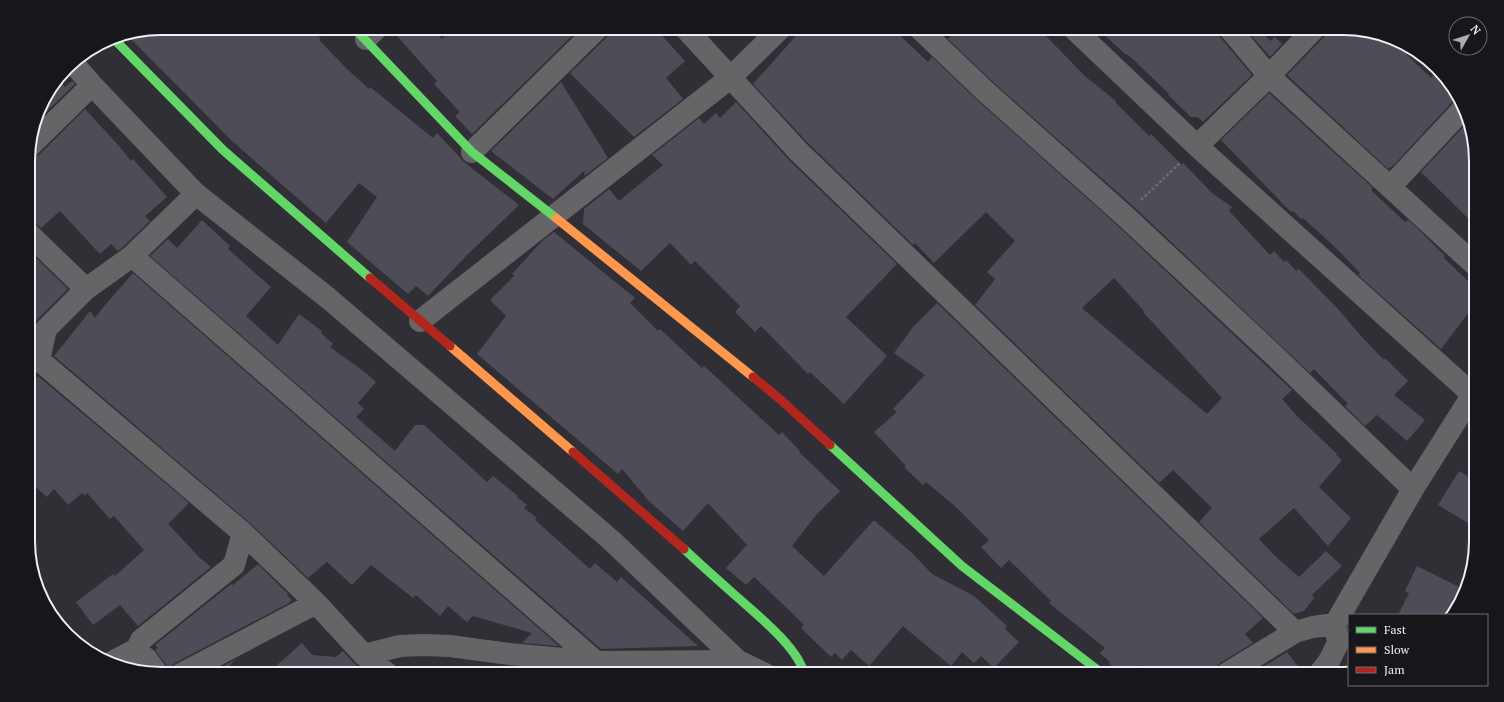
<svg xmlns="http://www.w3.org/2000/svg" width="1504" height="702" font-family="'PT Serif',serif">
	<style>
		.building { fill: #4e4c57; fill-rule: evenodd }
		.lines { fill: none; stroke-linecap: round; stroke-linejoin: round }
		.path { stroke: #6c6c6f; stroke-width: 2.5; stroke-dasharray: 3 2; stroke-linecap: butt }
		.street { stroke: #656567; stroke-width: 22 }
		.fast { stroke: #63d668; stroke-width: 9 }
		.slow { stroke: #ff974d; stroke-width: 9 }
		.jam { stroke: #b3261e; stroke-width: 9 }
		.rim { fill: none; stroke: #efeff5; stroke-width: 2 }
	</style>
	<rect width="100%" height="100%" fill="#302f35"/>
	<path class="building" d="M161,28H310L321,39L319,40L346,68L369,89L370,87L433,138L437,133L464,162L519,205L467,255L428,296L416,286L408,294L347,242L377,197L359,183L326,223L232,141L127,35Z
		M390,28H432L442,39L453,28H580L472,134L455,116L460,112L434,84L437,81Z
		M610,28H655L685,61L666,78L683,99L634,137L570,73L607,37L610,32Z
		M803,28H892L928,62L932,57L977,100L1117,225L1292,390L1282,399L1295,414L1337,454L1336,455L1342,460L1319,487L1351,518L1328,546L1294,508L1259,539L1275,556L1299,577L1326,551L1342,566L1312,595L1314,598L1304,611L1294,614L1199,522L1212,508L1173,470L1159,483L975,305L995,279L987,272L1015,241L986,212L934,263L915,243L913,245L808,143L753,84ZM1114,278L1144,311L1143,312L1222,398L1207,414L1082,308Z
		M958,28H1038L1086,77L1116,101V103L1149,136L1151,134L1182,165L1183,163L1212,193L1232,207L1229,211L1270,255L1274,251L1284,262L1286,260L1296,271L1299,269L1339,310L1360,335L1384,360L1385,358L1408,381L1394,395L1425,420L1407,441L1377,415L1365,426L1345,406L1348,404L1314,369L1310,373L1134,207L993,82L948,39Z
		M1097,28H1217L1219,36L1252,75L1203,122L1198,117H1191L1168,95L1169,94L1138,64L1127,54L1126,55Z
		M1245,28H1258L1270,41L1275,37L1282,44L1270,57Z
		M1327,28H1343L1394,38L1406,48L1403,51L1431,78L1434,75L1436,78L1438,76L1453,90L1456,100L1452,102L1394,165L1388,169L1287,75L1324,37Z
		M59,80L65,87L72,81L75,84L36,122L42,103Z
		M561,82L608,158L584,176L585,170L553,199L491,151Z
		M1269,93L1373,188L1371,190L1405,222L1408,220L1417,228L1445,256L1444,258L1475,288V304L1441,349L1358,275L1360,273L1337,249L1303,218L1301,219L1293,211L1291,212L1221,140Z
		M736,102L790,161L897,264L846,317L887,356L844,404L810,372L808,374L761,326L755,332L735,312L740,306L695,261L691,265L670,243L641,271L583,224L584,209L609,189L619,201L663,165L652,155L699,118L704,124L716,113L720,118Z
		M85,109L120,147L131,161L133,159L167,197L145,216L150,221L124,246L118,251L111,244L100,254L60,211L41,228L36,224L28,221V158H34L39,155Z
		M1466,124L1475,144V225L1421,172Z
		M202,220L230,246L228,249L271,287L246,316L278,345L299,314L322,331L321,333L333,344L330,347L366,373L376,382L358,403L364,409L356,417L395,451L415,425H424L487,482L493,476L518,496L517,497L527,505L524,508L537,518L535,520L590,569L595,563L617,582L621,577L698,646L601,649L150,256L168,239L177,248Z
		M554,232L635,298L630,303L658,331L660,329L702,368L704,366L779,435L782,432L800,451L799,452L840,491L816,515L792,546L824,576L873,521H875L912,553L932,574L974,596L1007,626L1005,629L1019,642L994,668L981,656L974,663L962,652L951,666L903,626L869,666L851,650L842,660L835,653L831,657L801,628L804,625L792,613L754,577L746,585L726,568L747,545L708,503L683,531L649,501L622,469L618,474L477,354L506,316L490,300L514,276L512,274L543,240Z
		M29,251L68,289L37,320L32,332L29,335Z
		M133,273L559,646L522,643L532,633L473,616L467,622L448,606L440,616L416,595L413,598L371,565L352,585L327,562L308,578L251,524L54,356L90,311L95,318L105,305Z
		M937,303L1263,618L1245,634L1253,643L1220,663L1215,668L1214,674H1150L1141,665L1132,674H1118L1109,663L1110,662L1100,653L1105,648L1049,603L1051,601L1009,560L1001,568L981,547L989,540L957,508L926,482L923,485L904,467L906,466L874,432L897,412L893,409L925,375L894,353L913,327Z
		M38,376L189,503L168,524L200,558L211,567L138,626L120,605L93,625L76,602L113,574L115,576L144,550L114,516L110,519L87,493L85,496L82,493L68,505L54,489L47,497L29,481V388Z
		M1459,471L1476,481V528L1438,505Z
		M258,564L288,594L287,595L292,600L289,603L175,663L171,667L169,671L167,666L155,650L158,648L155,645L231,584L233,585Z
		M1417,566L1459,587L1446,615H1398L1409,593L1405,591Z
		M302,643L312,655L336,657L343,651L355,664L368,674H267Z
		M1287,652L1304,674H1250L1271,662Z
		M235,660L221,674H208Z"/>
	<g class="lines">
		<path class="path" d="M1141,200L1180,163"/>
		<path class="street" d="M685,28L799,152L1295,632
			M919,28L985,91L1125,216L1277,358L1413,489
			M1073,28L1197,146L1472,394
			M1229,28L1269,76L1475,265
			M366,39L377,28
			M72,62L92,85L196,194L328,298L611,540L738,661L765,674
			M30,146L92,85
			M1197,146L1269,76L1315,28
			M472,152L598,28
			M1390,187L1461,111
			M196,194L132,256L86,289L46,329L39,360L243,533L316,603L364,655L388,674
			M28,233L86,289
			M132,256L610,674
			M420,321L730,78L781,28
			M137,649L140,655L146,658L157,673
			M364,655L400,646L424,645L450,646L510,654L596,662L738,661
			M110,663L137,649L141,640L234,565L243,533
			M181,674L316,603
			M1226,674L1295,632L1313,627L1335,624
			M1319,674L1329,661L1338,643L1335,624L1413,489L1476,389"/>
		<path class="fast" d="M354,28L472,152L556,218
			M113,38L223,150L370,278
			M830,445L962,566L1103,674
			M684,549C701,565 719,581 736,596C756,614 799,648 804,674"/>
		<path class="slow" d="M556,218L753,377
			M450,346L573,452"/>
		<path class="jam" d="M370,278L450,346
			M753,377L781,400L830,445
			M573,452L684,549"/>
	</g>
	<path d="M0 0H1504V702H0ZM161 35H1343A126 126 0 0 1 1469 161V541A126 126 0 0 1 1343 667H161A126 126 0 0 1 35 541V161A126 126 0 0 1 161 35Z" fill="#17161a" fill-rule="evenodd"/>
	<path class="rim" d="M161 35H1343A126 126 0 0 1 1469 161V541A126 126 0 0 1 1343 667H161A126 126 0 0 1 35 541V161A126 126 0 0 1 161 35Z"/>
	<rect x="1348" y="614" width="140" height="72" fill="#17161a" stroke="#6d6d72"/>
	<rect x="1356" y="627" width="20" height="6" fill="#63d668" stroke="#6d6d72"/>
	<text x="1384" y="634" font-size="12" fill="#efeff5">Fast</text>
	<rect x="1356" y="647" width="20" height="6" fill="#ff974d" stroke="#6d6d72"/>
	<text x="1384" y="654" font-size="12" fill="#efeff5">Slow</text>
	<rect x="1356" y="667" width="20" height="6" fill="#b3261e" stroke="#6d6d72"/>
	<text x="1384" y="674" font-size="12" fill="#efeff5">Jam</text>
	<g transform="translate(1468 36) rotate(51)"><circle r="19" fill="#17161a" stroke="#6d6d72"/>
	<path d="M0-3L7 15L0 10L-7 15Z" fill="#acacb2"/>
	<text y="-6" font-size="11" font-weight="bold" text-anchor="middle" fill="#efeff5">N</text>
	</g>
</svg>
